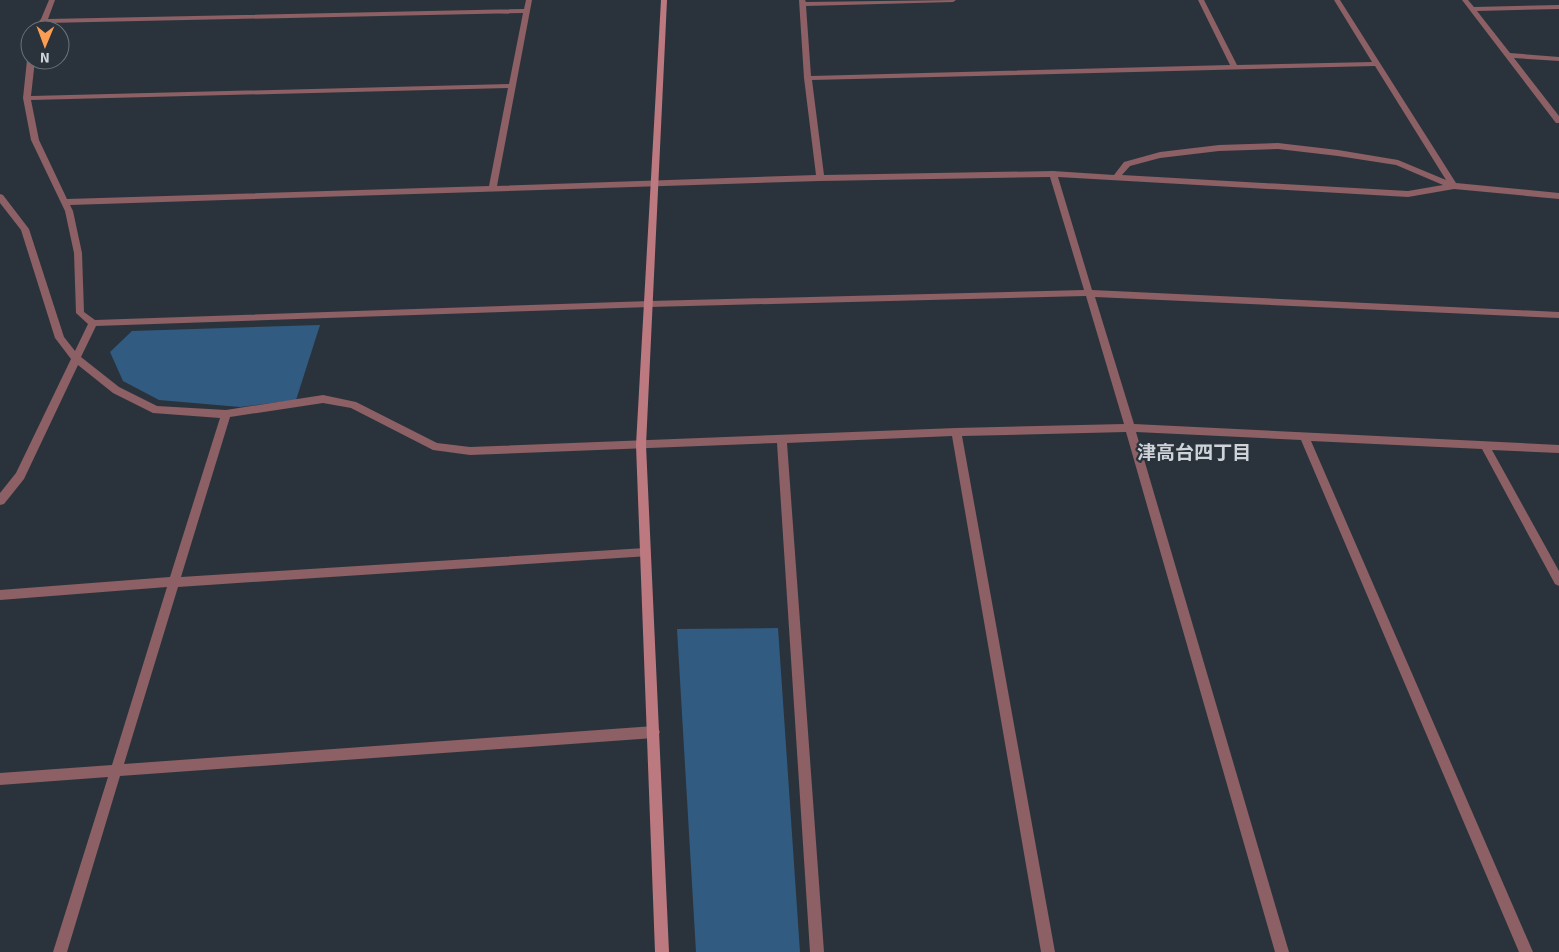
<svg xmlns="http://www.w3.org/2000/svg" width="1559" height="952" font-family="Signika,'Noto Sans JP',sans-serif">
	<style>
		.green { fill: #325b81 }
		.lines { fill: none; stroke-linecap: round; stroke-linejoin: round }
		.street { fill: #8c6064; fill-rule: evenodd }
		.secondary { fill: #bd7980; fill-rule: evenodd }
		.labels { text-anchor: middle; stroke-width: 4.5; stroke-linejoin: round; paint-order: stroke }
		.neighbourhood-label { font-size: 19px; font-weight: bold; fill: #cdd3d8; stroke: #2a333b }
	</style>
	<rect width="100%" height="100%" fill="#2a333b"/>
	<path class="green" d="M320,325L296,400L240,407L159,400L123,381L110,352L132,331Z
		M778,628L800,952H696L677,629Z"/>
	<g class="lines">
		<path class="street" d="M49,0H55L48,19L524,9L526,0H532L497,186L816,175L804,78L799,0H805L806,2L956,0L953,2L806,6L811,76L1230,65L1198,0H1204L1237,65L1372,62L1334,0H1340L1456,183L1559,193V199L1454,189L1408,197L1058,177L1092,290L1559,312V318L1095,297L1134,424L1559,445V453L1492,450L1559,571V586L1555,584L1482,449L1311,441L1533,952H1519L1301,440L1136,432L1289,952H1275L1126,432L962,436L1055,952H1041L952,436L787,443L824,952H810L777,443L470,455L433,450L351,408L323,403L230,417L181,577L645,548L649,550L650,553L649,556L178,587L124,764L654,726L658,728L660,732L658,736L654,738L120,776L67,952H53L108,777L0,785V773L112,765L167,587L0,600V590L170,577L220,418L153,413L113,393L78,365L24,479L4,504L0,505V493L16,473L71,359L55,338L21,230L0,203V194L3,195L29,229L64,337L75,351L88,324L76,313L74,253L65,211L31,140L23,98L27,60L30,58V60H35L31,96L509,84L523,13L46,23L43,30H37L40,22L39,21L41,19ZM1375,66L1446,180L1398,160L1338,150L1278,143L1219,145L1160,152L1124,162L1114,175L1053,171L824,175L812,80ZM508,88L489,186L67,199L39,140L31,100ZM1278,149L1338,156L1396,165L1443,185L1408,191L1122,175L1130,166L1160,158L1219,151ZM1050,177L1084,290L650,301L95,320L84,312L82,253L73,211L70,205L820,181ZM1086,296L1124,424L956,428L470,447L437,443L356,402L323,395L226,410L157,406L119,387L81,357L96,326L650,307Z
			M1462,0H1468L1474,7L1559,5V9L1477,11L1510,53L1559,57V61L1514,58L1559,116V123H1556Z"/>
		<path class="secondary" d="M661,0H667L646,445L669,952H655L636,445Z"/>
	</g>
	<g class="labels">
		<g class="neighbourhood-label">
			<text x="1194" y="459">津高台四丁目</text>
		</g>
	</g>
	<g transform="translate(45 45) rotate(181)"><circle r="24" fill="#2a333b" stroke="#6b737a"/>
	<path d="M0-4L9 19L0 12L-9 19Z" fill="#fd9d54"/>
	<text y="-8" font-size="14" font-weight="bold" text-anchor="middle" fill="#cdd3d8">N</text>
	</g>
</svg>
